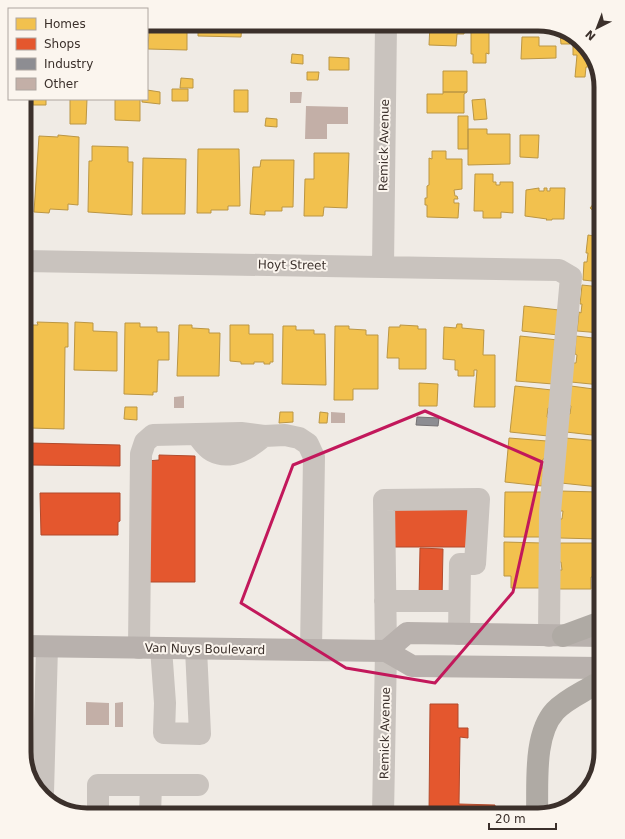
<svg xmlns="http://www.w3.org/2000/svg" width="625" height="839" font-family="'DejaVu Sans',sans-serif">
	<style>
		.homes { fill: #f2c14e; stroke: #bb9644 }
		.shops { fill: #e4572e; stroke: #b14b2d }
		.industry { fill: #8d8d92; stroke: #747173 }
		.building { fill: #c3afa7 }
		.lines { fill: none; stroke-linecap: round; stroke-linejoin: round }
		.minor { stroke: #c9c3be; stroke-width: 22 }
		.major { stroke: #b8b1ad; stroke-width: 22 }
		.highway { stroke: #afaaa4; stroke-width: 22 }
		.marked { fill: none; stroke: #c2185b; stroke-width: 3; stroke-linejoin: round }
		.labels { text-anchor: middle; stroke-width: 4; stroke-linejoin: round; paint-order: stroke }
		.street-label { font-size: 12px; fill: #3b302b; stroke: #fbf5ee }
		.rim { fill: none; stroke: #3b302b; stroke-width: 5 }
	</style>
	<rect width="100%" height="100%" fill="#f0ebe5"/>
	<path class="homes" d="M168,24H187V50L148,49L149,32H168Z
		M198,24H242L241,37L198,36Z
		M430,24H465L464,34H457L456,46L429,45Z
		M542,24L566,31H541Z
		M471,31H489V54L486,53V63H473V54H471Z
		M560,34H569L570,44H561Z
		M573,36L592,55H590V67H586L585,77H575L577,55H573Z
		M522,37H539V46H556V58L521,59Z
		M292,54L303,55V64L291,63Z
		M329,57L349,58V70H329Z
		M443,71H467V92H443Z
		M307,72H319L318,80H307Z
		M181,78L193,79V88H180Z
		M172,89H188V101H172Z
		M147,90L160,92V104L142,102V99H147Z
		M234,90H248V112H234Z
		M443,92H467L464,94V113H427V94H443Z
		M33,99H46V105H33Z
		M70,99H87L86,124H70Z
		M115,99H140V121L115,120Z
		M485,99L487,119L474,120L472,100Z
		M458,116H468V149H458Z
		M266,118L277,119V127L265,126Z
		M468,129H487V134H510V164L468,165Z
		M58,135L79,137L78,205L68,204V210L50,209L49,213L34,212L39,136L58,137Z
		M520,135H539L538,158L520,157Z
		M24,142H29L28,222H24Z
		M92,146L128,147V162H133L132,215L88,212L89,161H92Z
		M198,149H239L240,206H228V210H211V213H197Z
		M432,151H446V159H462V189L454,190L455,196H457L458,199H454V203H459L458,218L427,217V205H425V198H427V186L429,185V158L432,159Z
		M314,153H349L347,208L324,207L323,216H304L305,179H314Z
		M143,158L186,159L185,214H142Z
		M261,160H294L293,207H282V211H265V215L250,214L253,167H260Z
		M475,174H493V182H496V185H500V182H513V213L501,212V218H483V211H474Z
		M539,188V191H544V188H547V191H550V188H565L564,219H552V220H546L547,219L525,216L526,190Z
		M601,195V215L600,216L590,208Z
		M588,235L601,237V282L583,280L584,262H587L588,253H586Z
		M582,285L601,287V333L577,331L579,312L581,313L582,304H580Z
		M524,306L559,310L558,335L522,331Z
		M24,322L26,323L25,378H24Z
		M37,322L68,323V347H65L64,429L30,428L32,325H38Z
		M75,322L93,323V331L117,332V371L74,370Z
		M125,323H140V327H157V332H169V360H158L157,392H153V395L124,394Z
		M457,324H462V328L484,330L483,355H495V407H474L477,370H474V376H458V370H455V360L443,359L444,327L456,328Z
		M179,325H192V328L209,329V333H220L219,376H177Z
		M230,325H249V334H273V362H270V364H264V362H254V364H241V362L230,361Z
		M400,325L418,326V329H426V369H399V358H387L389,327H400Z
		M283,326H296V330H314V334H325L326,385L282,384Z
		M335,326H349V329L366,330V335H378V389H353V400H334Z
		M520,336L558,340L553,384L516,381Z
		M576,336L601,339V385L571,382L573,363H576L577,355L575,354Z
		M24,381H26V403H24Z
		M419,383L438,384L437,406H419Z
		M515,386L552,390L551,408H548L547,417L549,418L548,436L510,432Z
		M571,386L601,390V436L566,432L568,414H570L571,406L568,405Z
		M125,407H137V420L124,419Z
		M280,412H293V422L279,423Z
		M320,412L328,413L327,423H319Z
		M24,431H28V445H24Z
		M509,438L547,441L545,459H543L542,468H544L542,486L505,482Z
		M565,438L601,441L599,487L561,483Z
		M560,491L598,492V539L560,538V519H562L563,511H560Z
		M505,492H542V537H504Z
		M504,542L542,543L541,588H511V576H504Z
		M560,543H598L597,577H591V589H559V570H562L561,562H559Z"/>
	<path class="shops" d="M30,443L120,445V466L30,465Z
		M159,455L195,456V582H146V461L159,460Z
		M40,493H120V521L118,522V535H41Z
		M394,509L469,510L468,547H393Z
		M420,548L443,549L442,598H419Z
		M430,704H458V728H468V738L460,737L459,804L495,805V815H429Z"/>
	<path class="industry" d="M417,417L439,418L438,426L416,425Z
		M24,446H27V497H24Z"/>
	<path class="building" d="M290,92H302L301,103H290Z
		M24,99H28V127H24Z
		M306,106L348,107V124H327V139H305Z
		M184,396V408H174V397Z
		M331,412L345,413V423H331Z
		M86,702L109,703V725H86Z
		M123,702V727H115V703Z"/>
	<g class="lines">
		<path class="minor" d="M24,261L559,270L571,277L550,512L549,636
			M383,267L386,24
			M197,435C201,440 206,448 212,451C231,461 250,448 264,436
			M385,601H459
			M139,648L141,454L145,442L153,435L241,433L264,436L285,435L299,438L308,444L314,457L311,650
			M161,648L165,703L164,733L200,734L196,649
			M43,793L47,647
			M98,815V785H198
			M150,815L151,785
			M383,815L386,651L384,500L479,499L475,564H460L459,634"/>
		<path class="major" d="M24,646L386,651L412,666L601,668
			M386,651L407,633L601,636"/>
		<path class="highway" d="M563,636L601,622
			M537,815C538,784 533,735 555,711C565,700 581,693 594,685L601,683"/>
	</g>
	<path class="marked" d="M425,411L542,462L513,592L435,683L346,668L241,603L293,465Z"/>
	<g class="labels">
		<g class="street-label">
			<text transform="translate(384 145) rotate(-89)" y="4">Remick Avenue</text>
			<text transform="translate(292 265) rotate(1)" y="4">Hoyt Street</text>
			<text transform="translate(205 649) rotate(1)" y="4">Van Nuys Boulevard</text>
			<text transform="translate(385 733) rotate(-89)" y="4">Remick Avenue</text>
		</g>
	</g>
	<path d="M0 0H625V839H0ZM87 31H538A56 56 0 0 1 594 87V752A56 56 0 0 1 538 808H87A56 56 0 0 1 31 752V87A56 56 0 0 1 87 31Z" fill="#fbf5ee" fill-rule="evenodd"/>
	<path class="rim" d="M87 31H538A56 56 0 0 1 594 87V752A56 56 0 0 1 538 808H87A56 56 0 0 1 31 752V87A56 56 0 0 1 87 31Z"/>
	<rect x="8" y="8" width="140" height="92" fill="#fbf5ee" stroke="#aea6a0"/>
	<rect x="16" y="18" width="20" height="12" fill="#f2c14e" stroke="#aea6a0"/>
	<text x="44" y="28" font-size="12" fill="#3b302b">Homes</text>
	<rect x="16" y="38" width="20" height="12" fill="#e4572e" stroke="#aea6a0"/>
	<text x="44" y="48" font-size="12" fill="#3b302b">Shops</text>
	<rect x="16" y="58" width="20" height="12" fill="#8d8d92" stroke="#aea6a0"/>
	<text x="44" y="68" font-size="12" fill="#3b302b">Industry</text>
	<rect x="16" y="78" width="20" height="12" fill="#c3afa7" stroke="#aea6a0"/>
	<text x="44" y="88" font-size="12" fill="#3b302b">Other</text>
	<g transform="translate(597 28) rotate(222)" stroke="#fbf5ee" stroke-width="3" paint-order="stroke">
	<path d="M0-3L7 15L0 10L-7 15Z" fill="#3b302b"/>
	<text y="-6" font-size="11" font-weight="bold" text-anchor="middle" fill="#3b302b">N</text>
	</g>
	<path d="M489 823v6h67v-6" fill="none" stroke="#3b302b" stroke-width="2"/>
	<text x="495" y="823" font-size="12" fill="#3b302b" stroke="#fbf5ee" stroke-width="3" paint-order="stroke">20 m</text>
</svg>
